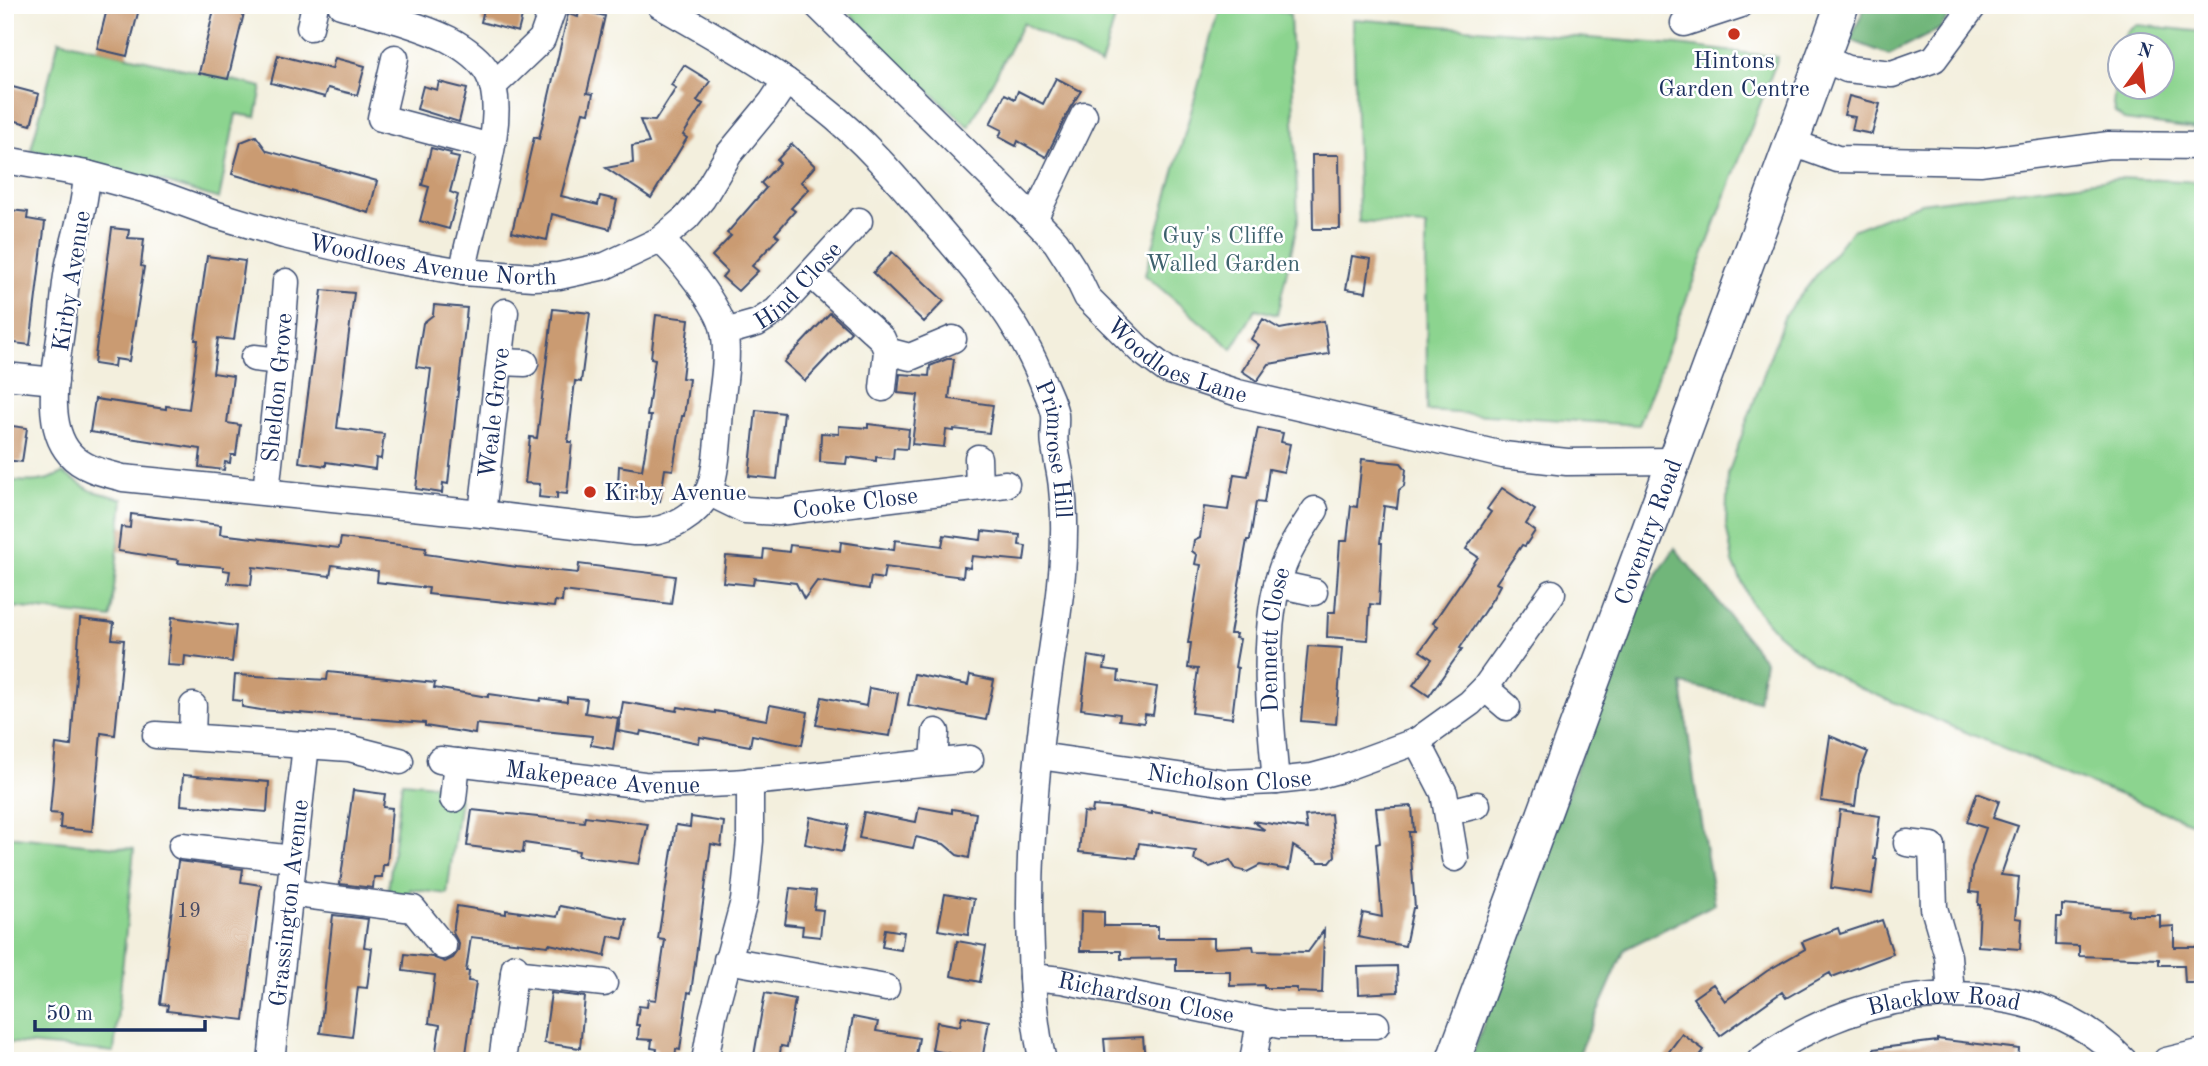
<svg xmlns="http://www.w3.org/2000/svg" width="2208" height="1066" font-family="'Old Standard TT',serif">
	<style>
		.green { fill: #8cd48f; stroke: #548276; stroke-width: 2; fill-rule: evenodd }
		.forest { fill: #71b67a; stroke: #46726c; stroke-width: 2 }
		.building { fill: #ca9b72 }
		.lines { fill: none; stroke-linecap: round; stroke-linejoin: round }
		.minor-casing { stroke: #3b4c71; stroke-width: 29 }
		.major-casing { stroke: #3b4c71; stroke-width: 36 }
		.minor { stroke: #fff; stroke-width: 26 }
		.major { stroke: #fff; stroke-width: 33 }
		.poi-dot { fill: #c8321e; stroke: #fff; stroke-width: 2.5 }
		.labels { text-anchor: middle; stroke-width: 5; stroke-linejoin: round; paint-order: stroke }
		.number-label { font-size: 21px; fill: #474a63 }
		.poi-label { font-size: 24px; fill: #1b2f5e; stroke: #fff }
		.park-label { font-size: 24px; fill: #3d616d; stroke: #fff }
		.street-label { font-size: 24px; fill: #1b2f5e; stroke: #fff }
	</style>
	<rect width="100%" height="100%" fill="#fff"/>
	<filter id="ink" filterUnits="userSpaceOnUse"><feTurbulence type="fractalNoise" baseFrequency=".0143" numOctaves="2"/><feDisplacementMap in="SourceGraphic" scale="14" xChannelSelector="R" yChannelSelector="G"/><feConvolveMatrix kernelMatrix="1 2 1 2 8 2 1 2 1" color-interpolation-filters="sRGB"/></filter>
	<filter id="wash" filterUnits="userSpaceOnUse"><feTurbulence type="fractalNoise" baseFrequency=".00686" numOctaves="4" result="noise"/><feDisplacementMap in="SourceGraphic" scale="28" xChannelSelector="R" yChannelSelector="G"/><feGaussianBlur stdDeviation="1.57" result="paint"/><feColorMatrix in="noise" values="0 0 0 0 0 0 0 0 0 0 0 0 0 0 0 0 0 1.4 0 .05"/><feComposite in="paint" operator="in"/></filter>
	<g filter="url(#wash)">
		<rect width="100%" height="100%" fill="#f3efdd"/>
		<path class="green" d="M842,5H1119L1101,65L1023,23L969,127L894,59Z
			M1221,5H1255L1290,14L1298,221L1277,315L1256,309L1232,349L1145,275Z
			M1353,19L1677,45L1778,57L1639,425L1427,411L1426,226L1359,222Z
			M2138,25L2203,32V130L2124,120L2115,112L2113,105C2116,85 2113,29 2138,25ZM2120,46H2162V88H2120Z
			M59,40L262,87L256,117L236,114L219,199L155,179L31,150Z
			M2118,178L2203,182V462L2198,482L2203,489V827L2071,776L1855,686L1811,661L1776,632L1751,603L1733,562L1726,525L1728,474L1785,315L1852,230L1921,203Z
			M63,473L92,491L123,499L111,618L5,606V480C27,482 43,484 63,473Z
			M402,782L448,786L460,799L447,894L410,889L408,903L387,899Z
			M5,836L134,849L114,1052L5,1042Z"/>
		<path class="forest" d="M1866,5H1956L1940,29L1889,55L1850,40Z
			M1675,548L1765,661L1758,701L1682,684L1695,787L1715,904L1625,949L1576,1061H1470L1635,608Z"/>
		<g id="blocks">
			<path class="building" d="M108,5H140L127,56L97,49Z
				M215,5H246L228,79L199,73Z
				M485,5H525L518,32L481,22Z
				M579,10L605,16L587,93L593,94L589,113L583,112L561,196L598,205L600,196L617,200L610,229L552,214L547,240L512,232L534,137L539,139L568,14L578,17Z
				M278,55L332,69L335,58L365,66L357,95L328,88L325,97L271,83Z
				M684,65L710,81L697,101L703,104L683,135L687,138L651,198L606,168L633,163L632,146L649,143L640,120L655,121L676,88L671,85Z
				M1056,78L1081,91L1070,108L1046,157L1018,141L1016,146L999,137L1002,130L990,124L1005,94L1015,99L1018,91L1043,104Z
				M439,82L467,89L459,122L417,109L423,86L437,90Z
				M5,85L39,94L31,125L5,118Z
				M1849,96L1880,104L1872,134L1852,130L1855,117L1844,115Z
				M256,136L267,151L377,181L369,213L232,174L241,142Z
				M792,144L815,166L801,182L809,189L791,208L795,211L775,234L779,237L752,266L758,271L738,291L722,277L727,271L712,256L731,236L727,233L766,188L761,183L780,163L777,160Z
				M431,148L451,153L450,156L459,158L450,192L458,195L449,229L420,221L429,187L422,185Z
				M1312,155H1339L1340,229H1313Z
				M10,210L28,212L27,219L45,222L30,345L6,342L8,328L5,327V301H8L13,255L5,254Z
				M112,228L129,230L128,238L144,239L141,266L144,267L129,361L115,359L114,367L94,364Z
				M892,252L944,301L924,322L873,273Z
				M207,256L245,261L234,340L218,338L213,373L233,376L227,423L240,425L236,455H231L230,463L225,462L224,470L199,467L201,449L90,432L95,399L166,409V406L189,409L198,340H195Z
				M1352,256L1371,259L1366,292L1346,289Z
				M322,290L354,293L337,428L384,434L381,459L376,458L375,469L326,462V466L299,462Z
				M434,305L467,308L448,484L443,483L442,493L416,489L431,369L416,367L423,323L433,315Z
				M553,309L590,313L581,382L575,381L568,442H572L567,494L557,493V499L539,497L540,484L525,483L530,437L537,438Z
				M830,313L851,332L805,381L784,362Z
				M656,315L689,319L682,378L689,379L684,416H682L673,470L665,469L660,501L633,497L634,490L618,487L619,466L642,470L651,416H647L655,359L651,358Z
				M1263,319L1280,329L1324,321L1329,354L1269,364L1257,381L1242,371L1259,345L1251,339Z
				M947,359H954L949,399L993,405L989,433L954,429V431L946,430L944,447L912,444L918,395L898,393L900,374L929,376L930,366Z
				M756,410L784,413L777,479L749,476Z
				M868,424L909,429L907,449L894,448L893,459L876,457V461L847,457L846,464L820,462L821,433L839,434V426L868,428Z
				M5,425L27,428L22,462L5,460Z
				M1258,428L1283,433L1281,442L1290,444L1284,472L1269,469L1264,503L1256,502L1250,540H1247L1230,634H1236L1235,638L1240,639L1235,667L1238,668L1232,718L1192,713L1198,669L1188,668L1191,643H1188L1201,565L1195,564L1197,555L1192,551L1194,541L1200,538L1204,507L1228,510L1234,474L1248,476Z
				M1362,459L1401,463L1406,469L1404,486L1399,490L1397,508L1384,506L1380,543H1382L1379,605L1370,604L1368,640L1327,637L1328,612H1335L1340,541H1347L1351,506L1357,507Z
				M1502,488L1535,510L1526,524L1535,531L1525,546L1522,545L1496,583L1500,585L1493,598L1460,648L1462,649L1429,696L1413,685L1432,659L1420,651L1438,626L1433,623L1478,557L1466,549L1491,512L1487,509Z
				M131,514L221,525L220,534L312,545L339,548L341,538L426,548L425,554L517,567L578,573L579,564L675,576L671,604L563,591L562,602L555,601L554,607L428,594L429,588L377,582L378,571L332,565L330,576L253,567L251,585L228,583L230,571L223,570V567L178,563L179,560L118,551L121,527L130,528Z
				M982,531L1020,535L1019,545L1026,546L1024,561L972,556L970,568L964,567L963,577L885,567L883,579L871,577L869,589L817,581L804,599L796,583L754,578L753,585L723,582L726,556L763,559L764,549L789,552L790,545L840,551L841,542L894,550L895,540L942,546L944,535L981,540Z
				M172,617L236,626L232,662L185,656L184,666L167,665Z
				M80,619L114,623L112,639L124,640L115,735L101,733L92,831L60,828L61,814L50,813L56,744L71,746Z
				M1308,646L1342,648L1336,724L1301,721Z
				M1088,656L1106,659L1104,669L1119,671L1118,681L1157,687L1153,715L1145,714L1144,723L1119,720L1120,714L1081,709Z
				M328,672L435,683L434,688L488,697V694L540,701L541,698L567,702V697L587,699L585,713L618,718L613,749L591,745L592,736L476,724L475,734L425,726V723L261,710L242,707V701L233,700L235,675L327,680Z
				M914,674L968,685L970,675L994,680L986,720L908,705Z
				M869,688L898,693L890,736L816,725L822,697L866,706Z
				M623,702L677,711L678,707L715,713V711L767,720L770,705L808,712L802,745L752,735L750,746L700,737L699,743L641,731L640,735L618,731Z
				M1830,736L1868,752L1859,774L1855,806L1821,801Z
				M183,775L269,782L267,812L181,805Z
				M353,790L385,794L383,807L392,808L387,865H383L382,877H374L373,888L340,884Z
				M1977,793L1999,801L1993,818L2018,826L2001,875L2019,877L2015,918L2022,919L2020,949L1978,946L1980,905H1978L1979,893L1970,892L1972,868L1986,828L1967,822Z
				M1093,806L1119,808L1152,814V812L1265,830L1252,821L1307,829L1305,816L1331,814L1335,856L1330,862H1319L1293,846L1289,870L1260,865L1247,872L1236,869L1230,860L1210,867L1194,860L1196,851L1139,843L1136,858L1079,852L1083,812L1092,813Z
				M1412,806L1414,832H1409L1415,908H1413L1405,946L1358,937L1363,913L1382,917L1376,844L1380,843L1376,808Z
				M919,807L952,813V809L976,813L969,858L957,855L944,844L916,837L913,848L859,838L864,812L916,822Z
				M472,810L584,822L585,816L648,824L639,864L578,856L579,851L524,843L523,853L467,846Z
				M1840,810L1880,816L1874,859H1877L1872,894L1831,888Z
				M691,817L724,822L721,846L711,844L691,993L688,992L680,1050L676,1049L675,1061H655L657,1049L651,1048L652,1040L638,1039L639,1025H636L639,1006L647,1007L648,999L656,1000L665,940L658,939L676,825L690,827Z
				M810,817L848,825L842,852L805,844Z
				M178,861L243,869L241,882L261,885L244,1020L167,1011L168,1005L160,1004Z
				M790,888L816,891L814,909L823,910L820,937L802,935L803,926L785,924Z
				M945,894L974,899L968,935L938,930Z
				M2062,905L2129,910L2128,915H2160V927L2174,926V947H2203V983H2185L2184,965H2159V959L2079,956V946L2056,945L2057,917H2062Z
				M457,906L506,914V910L557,917L560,906L627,919L623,939L609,936L605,956L549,944L548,946L471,937L466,971H469L468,981L476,982L465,1061H443V1058L435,1057L440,1025L429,1023L435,975L403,971L405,954L432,957L445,962L453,958L458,951L459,944L453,933Z
				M1081,911L1104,912V926H1158V938H1214V948L1253,946L1254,951L1308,952L1324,930L1322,993L1297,992V988H1264V985L1230,986V971H1176V958L1121,959V951H1080Z
				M333,915L368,919L364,947L372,948L367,988L358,987L352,1037L320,1033Z
				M1882,920L1893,954L1832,977L1830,973L1786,998L1782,992L1720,1036L1693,998L1713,984L1725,1001L1767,971L1805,949L1802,942L1838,928L1840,934Z
				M885,929L904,932L901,950L882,947Z
				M957,941L986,946L980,982L951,976Z
				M1397,966L1398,992L1359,994L1358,967Z
				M551,993L585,997L580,1048L544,1043Z
				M765,993L795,999L787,1047L781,1046L779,1061H753Z
				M962,1016L989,1021L982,1060L932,1050L937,1022L960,1026Z
				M853,1017L878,1022L876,1031L919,1038L915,1061H845Z
				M1682,1034L1704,1050L1696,1061H1662Z
				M1143,1037L1145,1061H1106L1104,1039Z
				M1937,1039L2019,1049L2018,1061H1874V1049L1937,1041Z"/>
		</g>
	</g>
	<g filter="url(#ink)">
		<use href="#blocks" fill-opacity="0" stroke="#3b4c71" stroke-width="2"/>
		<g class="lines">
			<defs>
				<g id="minor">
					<path d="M341,5C377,15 414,23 448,39C463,47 480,59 488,73C513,116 469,222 463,272"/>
					<path id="s1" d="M660,5C716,37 771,68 822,107C863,139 897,179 930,218C973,268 1018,318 1042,380C1046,391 1053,403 1055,415C1056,425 1053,436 1055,446C1057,460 1061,474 1062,488C1067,531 1063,575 1057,618C1040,728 1026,839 1031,950C1032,988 1034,1025 1043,1061"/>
					<path id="s2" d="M817,5L1034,219L1056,242L1074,270L1087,297L1140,350L1167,370L1238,393L1503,455L1567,462L1673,461"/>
					<path d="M1684,23L1739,5"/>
					<path d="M310,27L315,5"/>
					<path d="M395,58L381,118L491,147"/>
					<path d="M1822,58L1847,69L1892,74L1934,59L1974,5"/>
					<path d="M493,86L542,39L554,5"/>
					<path d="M1790,142L1837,159L1980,162L2109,145L2203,146"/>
					<path id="s3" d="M5,160L87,174L151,191L217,215L284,235L387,259L463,272L533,277L559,276L605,266L660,240L687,217L702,199L729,154L772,102L786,81"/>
					<path d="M87,174C85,205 76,234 69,264C65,283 64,303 62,323C58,360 42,423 70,454C83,469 105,473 123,478L482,514L634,532C668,533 703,516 712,481C718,459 718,434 720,411C723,387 729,355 724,331C720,307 679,256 660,240"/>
					<path d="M1034,219L1084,115"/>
					<path d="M811,274L882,339L887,351L883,388"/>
					<path id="s4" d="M725,332L757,323L776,311L859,221"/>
					<path d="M887,351L910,357L953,339"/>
					<path d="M254,358L280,361"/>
					<path d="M500,362L525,363"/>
					<path d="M5,376L55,381"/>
					<path d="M978,458L979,487"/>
					<path id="s5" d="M266,492L280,361L286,282"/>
					<path id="s6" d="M708,492L745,510L778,512L1006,484"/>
					<path id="s7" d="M482,514L505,312"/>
					<path d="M1277,584L1314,592"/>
					<path d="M1485,688L1507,707"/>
					<path d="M156,735L349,748L400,761"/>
					<path d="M192,737L193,706"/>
					<path d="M1417,741L1444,793L1455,858"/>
					<path id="s8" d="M1039,756L1227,783L1276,781L1312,777L1338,770L1417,741L1470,703L1485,688L1552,593"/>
					<path id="s9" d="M440,760L644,785C753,787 862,769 970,759"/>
					<path d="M934,762L936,732"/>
					<path id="s10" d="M1276,781C1270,718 1260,626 1283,566C1291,546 1303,528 1315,510"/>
					<path d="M453,799L457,762"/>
					<path d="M1449,812L1477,805"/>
					<path d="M1907,843L1932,846L1934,908L1948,956L1951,994"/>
					<path d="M182,846L293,859"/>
					<path d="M289,893L413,909L443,946"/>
					<path d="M727,960L886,988"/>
					<path d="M514,973L604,983"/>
					<path id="s11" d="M1032,977L1062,980L1280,1025H1376"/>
					<path id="s12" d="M271,1061L306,745"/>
					<path d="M502,1061L515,967"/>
					<path d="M705,1061L713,1016L744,901L750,841V781"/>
					<path d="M1253,1061L1260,1021"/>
					<path id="s13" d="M1760,1061C1859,984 2030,963 2124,1061"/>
					<path d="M2166,1061L2203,1052"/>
				</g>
				<g id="major">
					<path id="s14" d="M1453,1061L1842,5"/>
				</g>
			</defs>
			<use href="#minor" class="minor-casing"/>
			<use href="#major" class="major-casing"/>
			<use href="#minor" class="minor"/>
			<use href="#major" class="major"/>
		</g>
	</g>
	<g class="poi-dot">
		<circle cx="1734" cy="34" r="7"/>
		<circle cx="590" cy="492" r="7"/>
	</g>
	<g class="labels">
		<g class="number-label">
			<text x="189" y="917">19</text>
		</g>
		<g class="poi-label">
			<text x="1734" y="68">Hintons<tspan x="1734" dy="28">Garden Centre</tspan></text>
			<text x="604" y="500" text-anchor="start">Kirby Avenue</text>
		</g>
		<g class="park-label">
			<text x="1223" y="243">Guy's Cliffe<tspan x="1223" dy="28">Walled Garden</tspan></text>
		</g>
		<g class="street-label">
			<text dy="8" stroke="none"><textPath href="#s3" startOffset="441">Woodloes Avenue North</textPath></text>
			<text transform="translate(71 281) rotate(-81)" y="8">Kirby Avenue</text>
			<text dy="8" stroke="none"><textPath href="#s4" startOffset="89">Hind Close</textPath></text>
			<text dy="8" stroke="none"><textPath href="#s2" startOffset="513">Woodloes Lane</textPath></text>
			<text dy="8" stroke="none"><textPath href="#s5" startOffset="105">Sheldon Grove</textPath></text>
			<text dy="8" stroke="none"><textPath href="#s7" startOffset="102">Weale Grove</textPath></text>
			<text dy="8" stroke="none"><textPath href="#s1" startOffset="616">Primrose Hill</textPath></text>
			<text dy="8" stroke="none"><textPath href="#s6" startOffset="152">Cooke Close</textPath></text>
			<text dy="8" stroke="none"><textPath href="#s14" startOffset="564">Coventry Road</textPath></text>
			<text dy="8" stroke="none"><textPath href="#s10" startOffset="142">Dennett Close</textPath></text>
			<text dy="8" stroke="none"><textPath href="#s8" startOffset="192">Nicholson Close</textPath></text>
			<text dy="8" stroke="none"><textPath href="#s9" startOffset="164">Makepeace Avenue</textPath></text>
			<text dy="8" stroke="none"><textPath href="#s12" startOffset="159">Grassington Avenue</textPath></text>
			<text dy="8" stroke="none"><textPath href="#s11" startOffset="116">Richardson Close</textPath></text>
			<text dy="8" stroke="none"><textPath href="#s13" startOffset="198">Blacklow Road</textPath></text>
		</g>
	</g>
	<rect width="2208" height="1066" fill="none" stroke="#fff" stroke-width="28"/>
	<g transform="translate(2141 66) rotate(15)"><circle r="33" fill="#ffffff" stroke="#a4acbf" stroke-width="2"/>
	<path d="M0-5L12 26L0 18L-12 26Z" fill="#c8321e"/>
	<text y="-10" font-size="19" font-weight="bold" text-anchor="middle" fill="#1b2f5e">N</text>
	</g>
	<path d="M35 1020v10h170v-10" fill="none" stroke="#1b2f5e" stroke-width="3.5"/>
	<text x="46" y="1020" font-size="21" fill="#1b2f5e" stroke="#ffffff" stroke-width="5" paint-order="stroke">50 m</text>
</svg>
